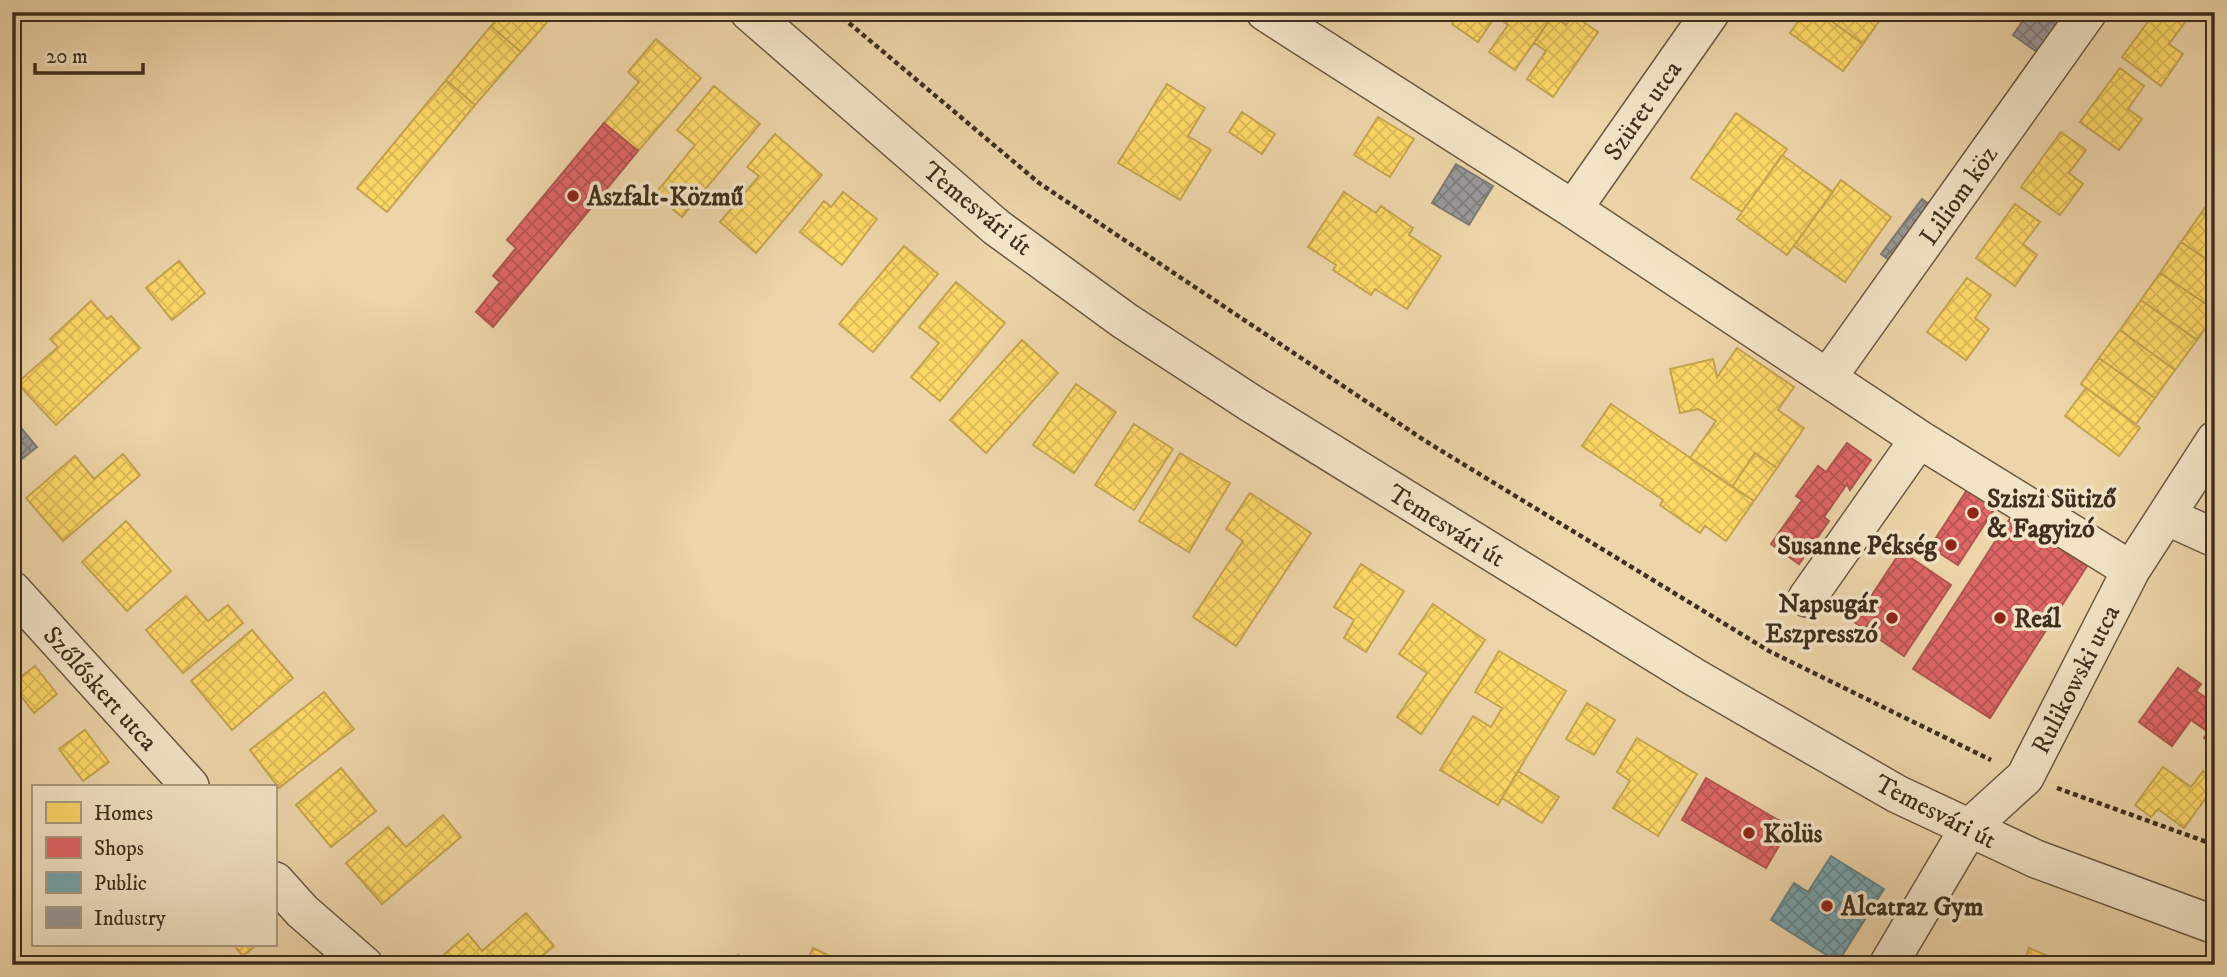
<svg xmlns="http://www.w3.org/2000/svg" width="2227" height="977" font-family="'IM FELL DW Pica',serif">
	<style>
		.homes { fill: url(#homes-cross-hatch); stroke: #c5a650; stroke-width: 2 }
		.shops { fill: url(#shops-cross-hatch); stroke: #b05650; stroke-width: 2 }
		.public { fill: url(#public-cross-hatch); stroke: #668284; stroke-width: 2 }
		.industry { fill: url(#industry-cross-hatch); stroke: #7e7974; stroke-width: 2 }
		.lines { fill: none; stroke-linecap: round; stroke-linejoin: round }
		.minor-casing { stroke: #6a5841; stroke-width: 40 }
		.path { stroke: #3f2f1e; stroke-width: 4.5; stroke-dasharray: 5 3.5; stroke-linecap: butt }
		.minor { stroke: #f3e4c7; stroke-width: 37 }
		.poi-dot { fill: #8f2418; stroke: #f3e4c7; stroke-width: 2.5 }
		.labels { text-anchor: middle; stroke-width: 7; stroke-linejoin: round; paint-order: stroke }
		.street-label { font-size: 26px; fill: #3f2f1e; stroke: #f3e4c7 }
		.poi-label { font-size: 26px; font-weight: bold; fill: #3f2f1e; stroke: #f3e4c7; text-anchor: start }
	</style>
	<defs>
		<pattern id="homes-cross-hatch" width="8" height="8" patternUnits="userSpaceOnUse" patternTransform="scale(1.75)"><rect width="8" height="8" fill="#ffd966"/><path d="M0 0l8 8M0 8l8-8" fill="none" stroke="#dcbb58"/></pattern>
		<pattern id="shops-cross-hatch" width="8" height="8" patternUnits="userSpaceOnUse" patternTransform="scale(1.75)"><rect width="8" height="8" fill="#e06666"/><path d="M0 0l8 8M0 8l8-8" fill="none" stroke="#b75453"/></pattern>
		<pattern id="public-cross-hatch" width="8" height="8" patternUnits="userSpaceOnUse" patternTransform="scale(1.75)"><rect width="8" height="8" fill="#76a5af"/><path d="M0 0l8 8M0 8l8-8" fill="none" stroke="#62878e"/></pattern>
		<pattern id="industry-cross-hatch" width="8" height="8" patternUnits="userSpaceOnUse" patternTransform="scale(1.75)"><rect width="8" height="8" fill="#999"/><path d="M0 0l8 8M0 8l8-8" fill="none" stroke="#7e7d7c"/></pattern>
	</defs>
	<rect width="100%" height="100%" fill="#edd5a9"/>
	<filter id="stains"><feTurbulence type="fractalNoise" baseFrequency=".00286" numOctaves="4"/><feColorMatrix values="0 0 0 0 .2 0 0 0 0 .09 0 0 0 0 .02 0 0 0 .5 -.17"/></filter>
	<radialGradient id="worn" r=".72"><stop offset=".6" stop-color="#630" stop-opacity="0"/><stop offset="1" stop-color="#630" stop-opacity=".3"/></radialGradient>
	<path class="homes" d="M504,12H556L521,52L491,26Z
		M1460,12H1498L1478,42L1452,24Z
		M1498,12H1555L1515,70L1489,52L1508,25L1496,16Z
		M1805,12H1819L1863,44L1843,71L1790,33Z
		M1819,12H1875L1882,17L1863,44Z
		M2155,12H2174L2186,21L2169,44L2183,54L2161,86L2122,57Z
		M1553,15L1566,25L1573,15L1598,32L1553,97L1527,79L1546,51L1534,43Z
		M491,26L521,52L475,105L446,80Z
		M656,39L701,78L638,151L604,123L639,82L628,72Z
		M2120,68L2144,86L2128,109L2142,119L2119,150L2080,122Z
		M446,80L475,105L387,212L357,188Z
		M1167,84L1205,108L1188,136L1211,150L1180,200L1118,163Z
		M714,86L760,124L682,217L655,194L695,145L677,130Z
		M1242,112L1275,134L1262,154L1229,132Z
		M1736,113L1787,149L1742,212L1691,178Z
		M1378,117L1414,139L1390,177L1354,155Z
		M2061,132L2086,150L2069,173L2083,184L2060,215L2021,187Z
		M775,134L822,175L756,253L720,222L759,176L747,167Z
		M1782,155L1833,192L1787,255L1737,219Z
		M1841,180L1891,217L1845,282L1794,246Z
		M843,192L877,219L842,265L800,232L824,201L831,207Z
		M1344,192L1376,213L1381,206L1413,228L1409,235L1441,256L1407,309L1375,289L1371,295L1333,270L1336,265L1308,247Z
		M2215,193V221L2202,212Z
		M2015,204L2040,222L2023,244L2037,255L2015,286L1976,258Z
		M2202,212L2215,221V265L2181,242Z
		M2181,242L2215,265V310L2160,273Z
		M904,246L938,274L873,352L839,324Z
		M179,261L205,293L172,320L146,288Z
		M2160,273L2215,310V314L2197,340L2141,300Z
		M1967,278L1991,295L1975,318L1989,329L1966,360L1927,332Z
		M956,282L1005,323L940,401L911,377L939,343L919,327Z
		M2141,300L2197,340L2175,370L2120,330Z
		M91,301L107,319L111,316L140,348L56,425L17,383L58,347L50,339Z
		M2120,330L2175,370L2155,398L2099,358Z
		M1022,340L1058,373L986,453L950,420Z
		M1737,348L1794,387L1778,410L1804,428L1777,468L1755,453L1732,487L1690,458L1716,421L1698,409L1680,413L1670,369L1713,359L1717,377Z
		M2099,358L2155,398L2136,424L2081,384Z
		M1076,384L1116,412L1074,473L1033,445Z
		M2086,388L2140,428L2119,456L2065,416Z
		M1611,404L1754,501L1726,541L1705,526L1700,533L1660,505L1663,500L1582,446Z
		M1134,424L1173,449L1134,510L1095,485Z
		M1180,453L1230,483L1189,552L1139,521Z
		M1755,453L1777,468L1754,501L1732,487Z
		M123,454L140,475L63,541L26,498L75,456L94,479Z
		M1250,493L1311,533L1236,646L1193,617L1243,541L1226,529Z
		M126,521L171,571L127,611L82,562Z
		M1361,564L1404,591L1366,652L1344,638L1354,620L1334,607Z
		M186,596L208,621L228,605L243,623L183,673L146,630Z
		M1433,604L1485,640L1421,734L1397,717L1427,673L1399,654Z
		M252,630L293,678L232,730L191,681Z
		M1499,651L1566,691L1498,805L1440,770L1473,716L1491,727L1502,708L1475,692Z
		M35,666L57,694L34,713L12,684Z
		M324,692L354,729L279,788L250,750Z
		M1587,703L1615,720L1594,755L1566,739Z
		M85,730L109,762L83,781L59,749Z
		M1637,738L1697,774L1658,836L1613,808L1630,781L1617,772Z
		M2163,767L2191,787L2203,771L2215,780V785L2184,828L2158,809L2151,817L2135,805Z
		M341,768L376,811L331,847L296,805Z
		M1518,771L1559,797L1542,823L1502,798Z
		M443,815L461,837L382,904L346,863L388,827L406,847Z
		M526,913L554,946L531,965H436L434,963L468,934L482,951Z
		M233,944H257L243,956Z
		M813,948L848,965H805Z
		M2029,948L2070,965H2023Z
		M738,955L757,965H733Z"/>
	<path class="shops" d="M604,123L638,151L493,327L476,312L500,282L493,276L516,248L507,240Z
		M1847,443L1871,460L1850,490L1847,484L1824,517L1829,521L1799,564L1771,544L1802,500L1796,496L1818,466L1826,472Z
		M1967,490L1995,508L1958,565L1930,547Z
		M2011,517L2087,566L1990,718L1913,669Z
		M1901,551L1951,585L1904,656L1854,622Z
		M2178,668L2201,684L2196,691L2212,702L2215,699V746L2204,738L2208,732L2191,720L2172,746L2139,722Z
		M1706,778L1790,827L1766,868L1682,820Z"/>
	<path class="public" d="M1831,856L1884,889L1838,962L1771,920L1794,883L1808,892Z"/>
	<path class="industry" d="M2008,12H2051L2074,29L2051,62L2013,35L2022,22Z
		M1456,164L1493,186L1469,225L1432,203Z
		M1922,199L1941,213L1900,268L1881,254Z
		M12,417L37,447L12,467Z
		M1726,958L1737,965H1722Z"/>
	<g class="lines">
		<defs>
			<path id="minor" d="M749,12L996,227L1125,321L1252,404L1694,677L1897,794L2036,859L2215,925
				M1265,12L1573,209L1919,439L2131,570
				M1573,209L1711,12
				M1828,377L2088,12
				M2166,516L2215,538
				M12,590L190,786
				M1807,598L1919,439
				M275,881L302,911L364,965
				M1888,965L1969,828L2025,777L2131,570L2215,440"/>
		</defs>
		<use href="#minor" class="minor-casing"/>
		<path class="path" d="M836,12L1039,183L1427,442L1769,651L1991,760
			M2057,788L2215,845"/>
		<use href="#minor" class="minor"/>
	</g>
	<g class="poi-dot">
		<circle cx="573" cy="196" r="7"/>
		<circle cx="1973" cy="513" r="7"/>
		<circle cx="1951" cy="545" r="7"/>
		<circle cx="1892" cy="618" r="7"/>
		<circle cx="2000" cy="618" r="7"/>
		<circle cx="1749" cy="833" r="7"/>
		<circle cx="1827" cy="906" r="7"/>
	</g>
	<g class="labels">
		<g class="street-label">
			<text transform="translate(1642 110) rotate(-55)" y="9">Szüret utca</text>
			<text transform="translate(1958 195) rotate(-55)" y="9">Liliom köz</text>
			<text transform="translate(978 208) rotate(39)" y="9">Temesvári út</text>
			<text transform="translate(1447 525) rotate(32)" y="9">Temesvári út</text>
			<text transform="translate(2075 679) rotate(-63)" y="9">Rulikowski utca</text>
			<text transform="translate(101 688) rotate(48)" y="9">Szőlőskert utca</text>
			<text transform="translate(1936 811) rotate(27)" y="9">Temesvári út</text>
		</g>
		<g class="poi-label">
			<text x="587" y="205">Aszfalt-Közmű</text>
			<text x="1987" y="507">Sziszi Sütiző<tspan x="1987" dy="30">&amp; Fagyizó</tspan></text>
			<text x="1937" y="554" text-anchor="end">Susanne Pékség</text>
			<text x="1878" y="612" text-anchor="end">Napsugár<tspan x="1878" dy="30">Eszpresszó</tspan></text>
			<text x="2014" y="627">Reál</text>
			<text x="1763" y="842">Kölüs</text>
			<text x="1841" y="915">Alcatraz Gym</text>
		</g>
	</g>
	<rect width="2227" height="977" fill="none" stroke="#edd5a9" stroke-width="42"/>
	<rect x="14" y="14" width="2199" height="949" fill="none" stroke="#3f2f1e" stroke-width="3.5"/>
	<rect x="21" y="21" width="2185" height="935" fill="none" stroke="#3f2f1e" stroke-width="2"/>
	<rect x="32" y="785" width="245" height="161" fill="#f3e4c7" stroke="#ab9c83" stroke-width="2"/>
	<rect x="46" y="802" width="35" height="21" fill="#ffd966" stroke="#ab9c83" stroke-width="2"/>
	<text x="94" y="820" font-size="21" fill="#3f2f1e">Homes</text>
	<rect x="46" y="837" width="35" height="21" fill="#e06666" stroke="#ab9c83" stroke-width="2"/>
	<text x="94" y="855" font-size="21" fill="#3f2f1e">Shops</text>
	<rect x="46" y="872" width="35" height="21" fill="#76a5af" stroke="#ab9c83" stroke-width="2"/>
	<text x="94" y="890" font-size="21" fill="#3f2f1e">Public</text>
	<rect x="46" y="907" width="35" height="21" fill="#999999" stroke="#ab9c83" stroke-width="2"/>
	<text x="94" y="925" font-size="21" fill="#3f2f1e">Industry</text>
	<path d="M35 63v10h108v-10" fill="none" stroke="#3f2f1e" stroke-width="3.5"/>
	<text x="46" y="63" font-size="21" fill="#3f2f1e" stroke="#f3e4c7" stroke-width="5" paint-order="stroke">20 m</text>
	<rect width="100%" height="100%" filter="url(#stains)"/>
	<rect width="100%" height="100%" fill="url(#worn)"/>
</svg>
